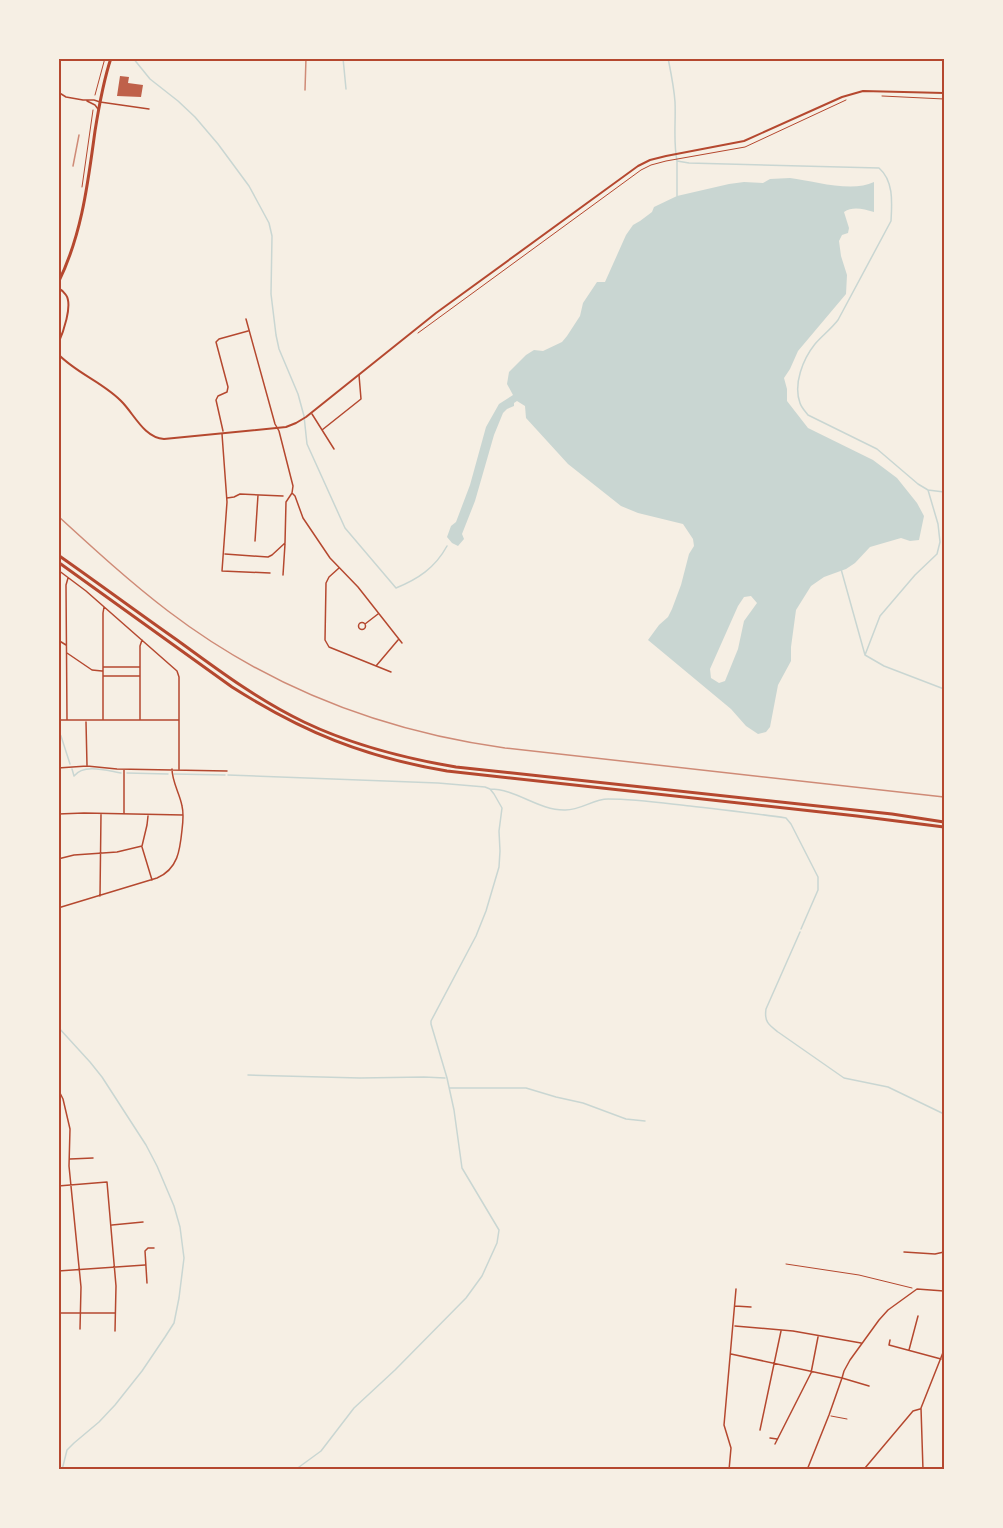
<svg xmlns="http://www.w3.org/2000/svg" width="1003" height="1528" font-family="'Varela Round',sans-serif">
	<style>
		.water { fill: #c9d6d2; fill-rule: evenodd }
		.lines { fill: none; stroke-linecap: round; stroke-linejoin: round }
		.stream { stroke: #c9d6d2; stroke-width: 1.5 }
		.building { fill: #bf614a }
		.path { stroke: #b5482f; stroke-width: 1 }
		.service { stroke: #b5482f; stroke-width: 1 }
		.minor { stroke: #b5482f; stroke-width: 1.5 }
		.tertiary { stroke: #b5482f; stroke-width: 2 }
		.primary { stroke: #b5482f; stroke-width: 3 }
		.trunk { stroke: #b5482f; stroke-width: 3 }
		.rail { stroke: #cf8b77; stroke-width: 1.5 }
		.neatline { fill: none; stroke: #b5482f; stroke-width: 2 }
	</style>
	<rect width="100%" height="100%" fill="#f6efe4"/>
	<path class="water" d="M790,178C814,181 852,193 874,182V212C863,209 853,206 844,212L849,228L848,233L842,235L839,241L841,256L847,275L846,294L798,351L790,369L784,378L787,389V401L808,428L873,460L897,478L917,503L924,516L919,540L910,541L901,538L870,547L855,563L846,569L824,577L811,586L796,610L791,647V661L778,685L770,727L766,732L758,734L746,726L731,709L648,640L659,625L668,617L672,609L681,585L689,554L694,546L693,539L683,524L638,513L621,506L568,464L526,418L525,406L517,401L514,403V406L507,409L503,413L494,435L475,501L462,534L464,539L458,546L452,543L447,537L451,526L456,522L470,485L486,427L499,404L513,395L507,384L509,372L526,355L534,350L543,351L562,342L567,336L580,316L583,303L597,282H605L626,235L633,225L640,221L652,212L654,207L677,196L729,184L744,182L763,183L770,179ZM751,596L757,603L744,621L738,649L725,681L719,683L711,678L710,669L738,606L744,597Z"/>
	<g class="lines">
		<path class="stream" d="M133,58L150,79L178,101L195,117L218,144L249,186L269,223L272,236L271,294L276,335L279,349L298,394L304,416L307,444L345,528L396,588C418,579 435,568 447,546
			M343,58L346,89
			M668,58C671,73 674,87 675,102C676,122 673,141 677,161L689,163L879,168C894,181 892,203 891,221L838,320C831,329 822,336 815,344C803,359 793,384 800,403C801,407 805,411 808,415L877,449L918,484L928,490L938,524L940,542L937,554L915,575L880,616L865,655
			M677,161V196
			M928,490L944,492
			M841,569L865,655L884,666L944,689
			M58,732L61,736L70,764
			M72,769L74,776C84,763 108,771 121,773
			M127,773L168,774
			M174,774L225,775
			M228,775L438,783L485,787L490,789L494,794L502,808L499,831L500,851L499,867L486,911L476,936L431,1021V1024L447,1078L454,1110L462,1168L499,1230L497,1243L482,1276L466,1298L395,1370L354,1408L321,1451L295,1470
			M490,789C516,789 538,810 564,810C580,811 593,799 608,799C636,799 663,803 690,806C722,810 754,813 786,818L791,824L818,877V890L801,929
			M800,932L766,1009C764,1022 769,1025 778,1032L844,1078L888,1087L944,1114
			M58,1027L90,1062L102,1077L146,1145L157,1166L174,1206L180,1227L184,1258L179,1298L174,1323L165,1337L142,1371L115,1405L99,1422L74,1443L67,1450L62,1470
			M248,1075L360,1078L424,1077L445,1078
			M450,1088H526L556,1097L583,1103L626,1119L645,1121"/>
	</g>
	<path class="building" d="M120,76L129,77L128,83L143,85L141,97L117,96Z"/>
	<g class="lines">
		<path class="path" d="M95,95L105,58
			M882,96L944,99
			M82,187L93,110
			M418,333L641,170L651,165L666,161L745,147L846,100
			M786,1264L859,1275L912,1288"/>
		<path class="service" d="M831,1416L847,1419"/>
		<path class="minor" d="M58,92L66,97L83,100
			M83,100H94L100,102L149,109
			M87,101L95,105L98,109
			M246,319L275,424L279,431L293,486L292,493L295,496L303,518L330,558L358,587L402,643
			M312,414L334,449
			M322,430L361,399L359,375
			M223,431L216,400L218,396L227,392L228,387L216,342L219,339L248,331
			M222,434L227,502L222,571L270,573
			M227,498L234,497L240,494L283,496
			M255,541L258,495
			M225,554L268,557L272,555L285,543L286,502L292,493
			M339,568L329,577L326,583L325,640L329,647L391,672
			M58,570L86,591L177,671L179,677V769
			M283,575L285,544
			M358.5 626a3.5 3.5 0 1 1 7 0a3.5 3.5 0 1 1-7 0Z
			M365,624L378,614
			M58,640L66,645
			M67,653L92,670L102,671
			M376,666L398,640
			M103,667H139
			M103,676H139
			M103,719V613L104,607
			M140,719V646L142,640
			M58,720H178
			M67,720L66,585L68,578
			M86,722L87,765
			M58,768L87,766L117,769L227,771
			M124,813V770
			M58,814L84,813L183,815
			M142,847L152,880
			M58,859L74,855L117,852L142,846L147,825L148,816
			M100,896L101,814
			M58,908L157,878C178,869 180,850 182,830C183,822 184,814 182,806C180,794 172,782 172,769
			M58,1089L63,1099L70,1129L69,1166L81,1287L80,1329
			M70,1159L93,1158
			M58,1186L107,1182L116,1286L115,1331
			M112,1225L143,1222
			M904,1252L935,1254L944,1252
			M58,1271L145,1265
			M147,1283L145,1251L148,1248H154
			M735,1306L751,1307
			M58,1313H115
			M735,1326L793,1331L861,1343
			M890,1340L889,1345L941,1359
			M909,1350L918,1316
			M731,1354L842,1378L844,1371L850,1360L879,1320L888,1310L917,1289L944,1291
			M760,1430L781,1331
			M770,1438L777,1439
			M775,1444L811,1373L818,1337
			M729,1470L731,1448L724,1425L736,1289
			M807,1470L829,1415L842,1378L869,1386
			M865,1470V1468L913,1411L920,1409
			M923,1470L921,1408L944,1350"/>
		<path class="tertiary" d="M58,288C62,290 64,292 66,295C73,305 63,333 58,344
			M58,354C77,374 105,383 123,403C135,416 145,438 164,439L286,427L296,423L306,417L436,313L638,166L650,160L666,156L744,141L842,97L863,91L944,93"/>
		<path class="primary" d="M58,283C82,235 88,182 95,131C99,106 103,82 111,58"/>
		<path class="trunk" d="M58,555C98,583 137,612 177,640C218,670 258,700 304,722C352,745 403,758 456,767L892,814L944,822
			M58,562L232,687C303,732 364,757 447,771L857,816L944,827"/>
		<path class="rail" d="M305,90L306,58
			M73,166L79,135
			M58,516C94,549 130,582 168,611C269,688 381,731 505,748L944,797"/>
	</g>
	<rect width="1003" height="1528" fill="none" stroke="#f6efe4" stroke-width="120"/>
	<rect x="60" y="60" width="883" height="1408" class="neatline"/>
</svg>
